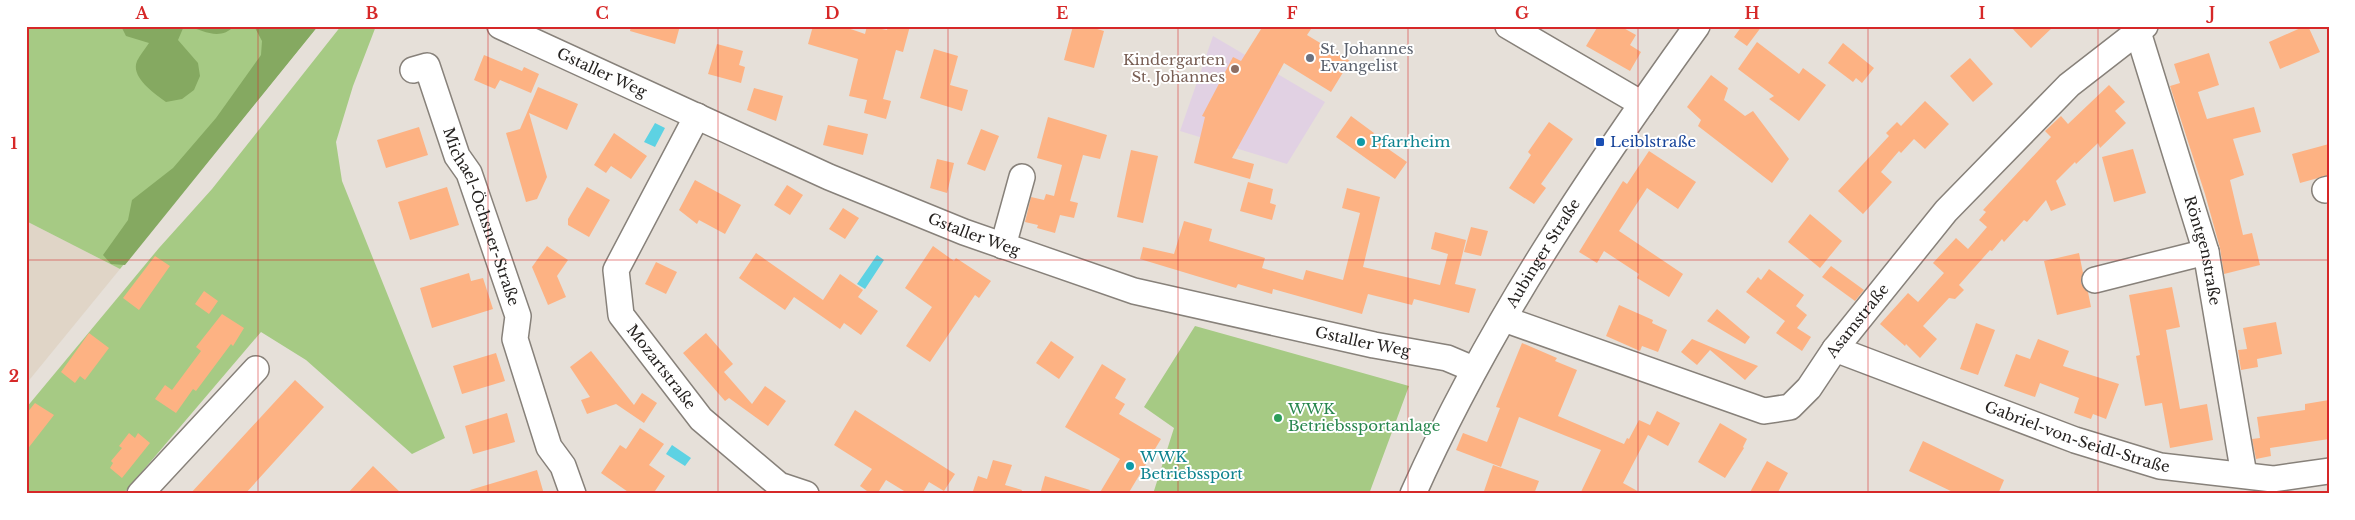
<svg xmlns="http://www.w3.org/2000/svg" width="2355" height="520" font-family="'Libre Baskerville',serif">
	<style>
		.built { fill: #e0d5c7 }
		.education { fill: #e1d1e3 }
		.green { fill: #a6ca84 }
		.forest { fill: #85a961 }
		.water { fill: #5dd2e3 }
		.building { fill: #fdb283 }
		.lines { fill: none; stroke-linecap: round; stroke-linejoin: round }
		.minor-casing { stroke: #87817a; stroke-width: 28 }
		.minor { stroke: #fff; stroke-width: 25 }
		.grid { fill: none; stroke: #d62828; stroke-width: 1; stroke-opacity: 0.55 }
		.worship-dot { fill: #6b7280; stroke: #fff; stroke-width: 2 }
		.education-dot { fill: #8d6e63; stroke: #fff; stroke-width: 2 }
		.culture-dot { fill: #0f9aa8; stroke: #fff; stroke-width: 2 }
		.transit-dot { fill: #1a4fb4; stroke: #fff; stroke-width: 2 }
		.leisure-dot { fill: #2e9e5b; stroke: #fff; stroke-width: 2 }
		.labels { text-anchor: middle; stroke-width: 4; stroke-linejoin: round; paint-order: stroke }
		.worship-label { font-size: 15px; fill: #5b616d; stroke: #fff; text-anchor: start }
		.education-label { font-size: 15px; fill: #785e54; stroke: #fff; text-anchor: end }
		.street-label { font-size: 15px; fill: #252220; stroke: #fff }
		.culture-label { font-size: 15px; fill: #0d838f; stroke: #fff; text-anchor: start }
		.transit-label { font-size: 15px; fill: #164399; stroke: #fff; text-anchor: start }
		.leisure-label { font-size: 15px; fill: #27864d; stroke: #fff; text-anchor: start }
		.neatline { fill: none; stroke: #d62828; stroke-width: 2 }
		.grid-label { font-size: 16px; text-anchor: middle; font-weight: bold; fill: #d62828 }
	</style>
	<rect width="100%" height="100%" fill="#e6e0d9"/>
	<path class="built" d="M26,221L120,269L26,384Z"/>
	<path class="education" d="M1213,36L1325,102L1287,164L1180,131Z"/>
	<path class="green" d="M26,26H318L120,269L26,221Z
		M341,26H376L353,86L336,142L342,181L445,438L412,454L306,360L261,332L123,494H26V408L159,248L212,189Z
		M1195,326L1409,386L1369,494H1153L1174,428L1144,407Z"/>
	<path class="forest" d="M121,26H184L178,40L198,63L200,76L194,90L182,99L166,102C155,94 130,77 137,61C140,55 145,49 149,43L126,36Z
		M188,26H234C221,41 203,31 188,26Z
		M254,26H318L125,265L111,264L103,255L128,220L132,200L173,168L216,118L261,55L262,41Z"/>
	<path class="water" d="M655,123L665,128L655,147L644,142Z
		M877,255L884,260L865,289L857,284Z
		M672,445L691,458L685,466L666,454Z"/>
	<path class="building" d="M631,26H680L675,44L630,31Z
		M813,26H842L865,34L867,26L887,30L888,26H910L903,52L896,50L883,99L891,101L886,119L864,113L867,100L849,96L858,59L808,44Z
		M1073,26H1087L1104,31L1094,68L1064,60Z
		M1263,26H1313L1307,35L1350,61L1331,92L1284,63L1232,158L1254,164L1250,179L1194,163L1205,117L1202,116L1233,57L1241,61Z
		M1598,26H1620L1636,35L1630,45L1641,52L1630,71L1586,46Z
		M1742,26H1762L1747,46L1734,37Z
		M2010,26H2054L2031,48Z
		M2305,26H2308L2320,52L2280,69L2269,42Z
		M1757,42L1799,74L1803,68L1826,85L1799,121L1769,99L1774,96L1738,69Z
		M1843,43L1874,68L1862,83L1856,78L1853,82L1828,63Z
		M717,44L743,51L739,65L745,67L741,83L708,74Z
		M934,49L958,56L950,85L968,90L962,111L920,98Z
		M2209,53L2219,85L2198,92L2207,119L2254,107L2261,132L2233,139L2244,175L2230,180L2243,235L2252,233L2260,265L2224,274L2220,248L2205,194L2170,86L2180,83L2174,64Z
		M484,55L522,71L524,67L539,74L531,93L500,80L495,89L474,80Z
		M1970,58L1993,84L1973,102L1950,76Z
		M1711,75L1728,88L1724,100L1745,116L1753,111L1789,159L1772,183L1698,126L1701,120L1687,107Z
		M2109,85L2125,102L2115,111L2126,123L2100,148L2098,143L2076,164L2075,162L2056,181L2066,205L2051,211L2046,200L2027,222L2024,220L2004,242L2002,239L1992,251L1990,250L1959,285L1964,290L1955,299L1949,298L1923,326L1937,339L1920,358L1906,344L1905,346L1880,324L1908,293L1918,302L1944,273L1933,263L1956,238L1968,249L1987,227L1979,220L1986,212L1983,210L2051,137L2045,131L2061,116L2068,124Z
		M538,87L578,104L567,130L529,113L547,177L537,199L526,202L506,133L520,129Z
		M754,88L783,96L776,121L747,110Z
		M1925,101L1949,124L1925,149L1914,139L1901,153L1899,151L1881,172L1892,182L1863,214L1838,191L1889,136L1886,133L1897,122L1901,126Z
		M1351,116L1374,133L1371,137L1407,162L1395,179L1336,137Z
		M1048,117L1107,135L1100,159L1083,155L1070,201L1078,203L1074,218L1060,215L1055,233L1037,228L1038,225L1025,222L1031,197L1044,200L1046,194L1054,196L1062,165L1037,158Z
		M1549,122L1573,139L1541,184L1546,188L1534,204L1509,188L1531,155L1528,152Z
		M828,125L868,134L863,155L823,145Z
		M419,127L428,155L386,168L377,140Z
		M981,129L999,136L985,171L967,164Z
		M614,133L647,156L631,179L611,166L606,173L594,165Z
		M2329,144V175L2300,183L2292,154Z
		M2133,149L2146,193L2114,202L2102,157Z
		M1131,150L1158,156L1143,223L1117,217Z
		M1649,151L1696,182L1678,209L1647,188L1619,231L1683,274L1669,297L1637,278L1639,274L1604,251L1597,263L1579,252L1613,197L1623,181L1627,184Z
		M937,159L954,163L947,193L930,188Z
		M695,180L741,205L725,234L699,220L697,224L679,210Z
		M1248,182L1273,189L1270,203L1276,205L1272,220L1240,211Z
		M787,185L803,195L790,215L774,205Z
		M447,187L459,225L410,240L398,202Z
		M587,187L610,200L589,237L568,225V219Z
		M1347,188L1380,197L1363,267L1440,285L1448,254L1431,249L1435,232L1466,240L1455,284L1476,289L1469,313L1414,299L1412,305L1368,294L1362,314L1273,289L1272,294L1238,284L1236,288L1140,259L1143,247L1174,254L1184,221L1212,229L1209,241L1265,258L1262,268L1303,280L1306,270L1343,280L1360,213L1342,208Z
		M843,208L859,218L845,239L829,229Z
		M1810,214L1842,241L1820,268L1788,242Z
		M1471,227L1488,231L1481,256L1464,252Z
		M547,246L568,260L557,276L566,297L548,305L532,267Z
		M933,246L954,261L956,258L991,281L979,298L975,295L930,362L906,346L932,307L905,288Z
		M756,253L823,300L840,274L863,290L858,297L878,311L861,335L844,323L840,329L794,297L785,310L739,278Z
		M2079,253L2083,273L2081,283L2088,292L2091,307L2057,315L2044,261Z
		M155,256L170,266L139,310L123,298Z
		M656,262L677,272L666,294L645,284Z
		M1831,266L1864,290L1855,301L1822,277Z
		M1769,269L1804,295L1796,306L1807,315L1797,328L1811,337L1802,351L1776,333L1785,321L1746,292L1758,277L1761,280Z
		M469,273L471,281L483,278L493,309L432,328L420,288Z
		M2172,287L2180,327L2166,330L2180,409L2207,404L2213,440L2170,448L2162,403L2145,406L2136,356L2140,355L2129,295Z
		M204,291L218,301L209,314L195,304Z
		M1619,305L1653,320L1652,323L1667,330L1658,352L1642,346L1640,351L1606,336Z
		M1717,309L1750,337L1745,344L1707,321Z
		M222,314L244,328L233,346L231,344L196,391L193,389L176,413L155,399L165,385L172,390L201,351L196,347Z
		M2276,322L2282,354L2257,359L2258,367L2241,370L2238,350L2247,349L2243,328Z
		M1976,323L1995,330L1978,375L1960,369Z
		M89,333L109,348L85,380L80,376L75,383L61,372Z
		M706,333L733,364L724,372L752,404L765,386L786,401L768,426L729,398L725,401L683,353Z
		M1692,339L1711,347L1758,366L1745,380L1710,350L1697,365L1681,352Z
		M2038,339L2069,351L2063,366L2119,384L2106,419L2093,414L2091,419L2074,413L2079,398L2040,383L2035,397L2004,386L2016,354L2030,359Z
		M1051,341L1074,357L1059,379L1036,363Z
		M1522,343L1557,358L1555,361L1577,370L1558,416L1624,444L1627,438L1629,439L1639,420L1650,425L1657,411L1680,423L1668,446L1648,435L1623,483L1643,494H1580L1601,450L1519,417L1501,467L1456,450L1463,433L1487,442L1500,408L1496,407Z
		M591,351L634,405L642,393L657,403L644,423L616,404L587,414L581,400L590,397L570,367Z
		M496,353L505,381L462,394L453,366Z
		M1102,364L1126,379L1115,398L1125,404L1119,414L1161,439L1128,494H1099L1120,459L1065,427Z
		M295,380L324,407L245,494H190Z
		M2329,400V439L2270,448L2271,456L2256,459L2252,439L2260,438L2257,417L2305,410V404Z
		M35,403L54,415L26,451V414Z
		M855,410L955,474L944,491L929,482L922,494H909L886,480L877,494H871L860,486L872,469L834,445Z
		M507,413L515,442L473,454L465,426Z
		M1720,423L1747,439L1743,447L1744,448L1725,478L1698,462Z
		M640,428L664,444L649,465L665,476L653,494H631L601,473L620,445L626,449Z
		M129,433L135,438L138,433L150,443L122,478L110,468L113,463L111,461L122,448L119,446Z
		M1923,441L2004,480L1998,494H1957L1909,471Z
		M993,460L1012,465L1005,485L1022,490L1021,494H972L978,476L987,479Z
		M1767,461L1788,473L1777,494H1749Z
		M1493,465L1539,481L1534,494H1483Z
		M373,466L402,494H347Z
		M537,470L544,494H471L470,490Z
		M1045,476L1090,490L1089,494H1040Z"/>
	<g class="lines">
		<defs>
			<g id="minor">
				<path id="s1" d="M500,26L829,177L964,232L1134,291L1374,345L1447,358L1473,369"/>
				<path d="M1508,26L1642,104"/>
				<path id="s2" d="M2138,32L2206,252L2244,475"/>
				<path id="s3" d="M413,70L427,66L457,156L469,173L518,316L515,339L549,447L563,466L573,494"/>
				<path id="s4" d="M697,116L616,270L621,315L701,419L779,485L806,494"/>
				<path d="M2325,190L2329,189"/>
				<path d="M1003,246L1022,177"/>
				<path d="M2095,280L2206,252"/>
				<path id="s5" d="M1504,319L1764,411L1790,407L1809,388L1835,349L1946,211L2069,85L2145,26"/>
				<path id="s6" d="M1835,349L2075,440L2160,466L2273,479L2329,471"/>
				<path d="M140,494L256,369"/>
				<path id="s7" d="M1413,494C1488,326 1590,175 1697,26"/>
			</g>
		</defs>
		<use href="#minor" class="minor-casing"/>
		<use href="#minor" class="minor"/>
	</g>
	<path class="grid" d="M258,26V494M488,26V494M718,26V494M948,26V494M1178,26V494M1408,26V494M1638,26V494M1868,26V494M2098,26V494M26,260H2329"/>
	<circle class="worship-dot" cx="1310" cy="58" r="5"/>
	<circle class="education-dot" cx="1235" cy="69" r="5"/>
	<g class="culture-dot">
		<circle cx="1361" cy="142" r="5"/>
		<circle cx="1130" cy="466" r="5"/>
	</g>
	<rect class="transit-dot" x="1595" y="137" width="10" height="10" rx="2.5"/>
	<circle class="leisure-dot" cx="1278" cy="418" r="5"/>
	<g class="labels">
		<g class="worship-label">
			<text x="1320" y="54">St. Johannes<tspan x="1320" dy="17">Evangelist</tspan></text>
		</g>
		<g class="education-label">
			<text x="1225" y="65">Kindergarten<tspan x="1225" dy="17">St. Johannes</tspan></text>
		</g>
		<g class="street-label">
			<text dy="5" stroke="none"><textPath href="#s1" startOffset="112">Gstaller Weg</textPath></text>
			<text dy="5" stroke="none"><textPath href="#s3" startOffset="175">Michael-Öchsner-Straße</textPath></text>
			<text dy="5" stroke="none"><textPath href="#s1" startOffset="518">Gstaller Weg</textPath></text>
			<text dy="5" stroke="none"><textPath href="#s2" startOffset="228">Röntgenstraße</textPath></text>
			<text dy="5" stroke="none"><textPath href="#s7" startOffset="274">Aubinger Straße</textPath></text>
			<text dy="5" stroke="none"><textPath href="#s5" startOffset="412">Asamstraße</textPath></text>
			<text dy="5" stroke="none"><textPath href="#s1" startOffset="922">Gstaller Weg</textPath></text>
			<text dy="5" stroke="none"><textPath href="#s4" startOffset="285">Mozartstraße</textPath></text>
			<text dy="5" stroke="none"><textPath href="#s6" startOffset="258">Gabriel-von-Seidl-Straße</textPath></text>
		</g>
		<g class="culture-label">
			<text x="1371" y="147">Pfarrheim</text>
			<text x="1140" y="462">WWK<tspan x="1140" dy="17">Betriebssport</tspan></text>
		</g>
		<g class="transit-label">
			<text x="1610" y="147">Leiblstraße</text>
		</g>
		<g class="leisure-label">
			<text x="1288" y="414">WWK<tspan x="1288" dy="17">Betriebssportanlage</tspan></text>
		</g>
	</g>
	<rect width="2355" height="520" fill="none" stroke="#ffffff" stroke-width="55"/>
	<rect x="28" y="28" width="2300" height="464" class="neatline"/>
	<g class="grid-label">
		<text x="142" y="19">A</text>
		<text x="372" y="19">B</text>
		<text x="602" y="19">C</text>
		<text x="832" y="19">D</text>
		<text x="1062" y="19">E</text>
		<text x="1292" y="19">F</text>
		<text x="1522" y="19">G</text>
		<text x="1752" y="19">H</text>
		<text x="1982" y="19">I</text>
		<text x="2212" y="19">J</text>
		<text x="14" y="149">1</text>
		<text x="14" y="382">2</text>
	</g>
</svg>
